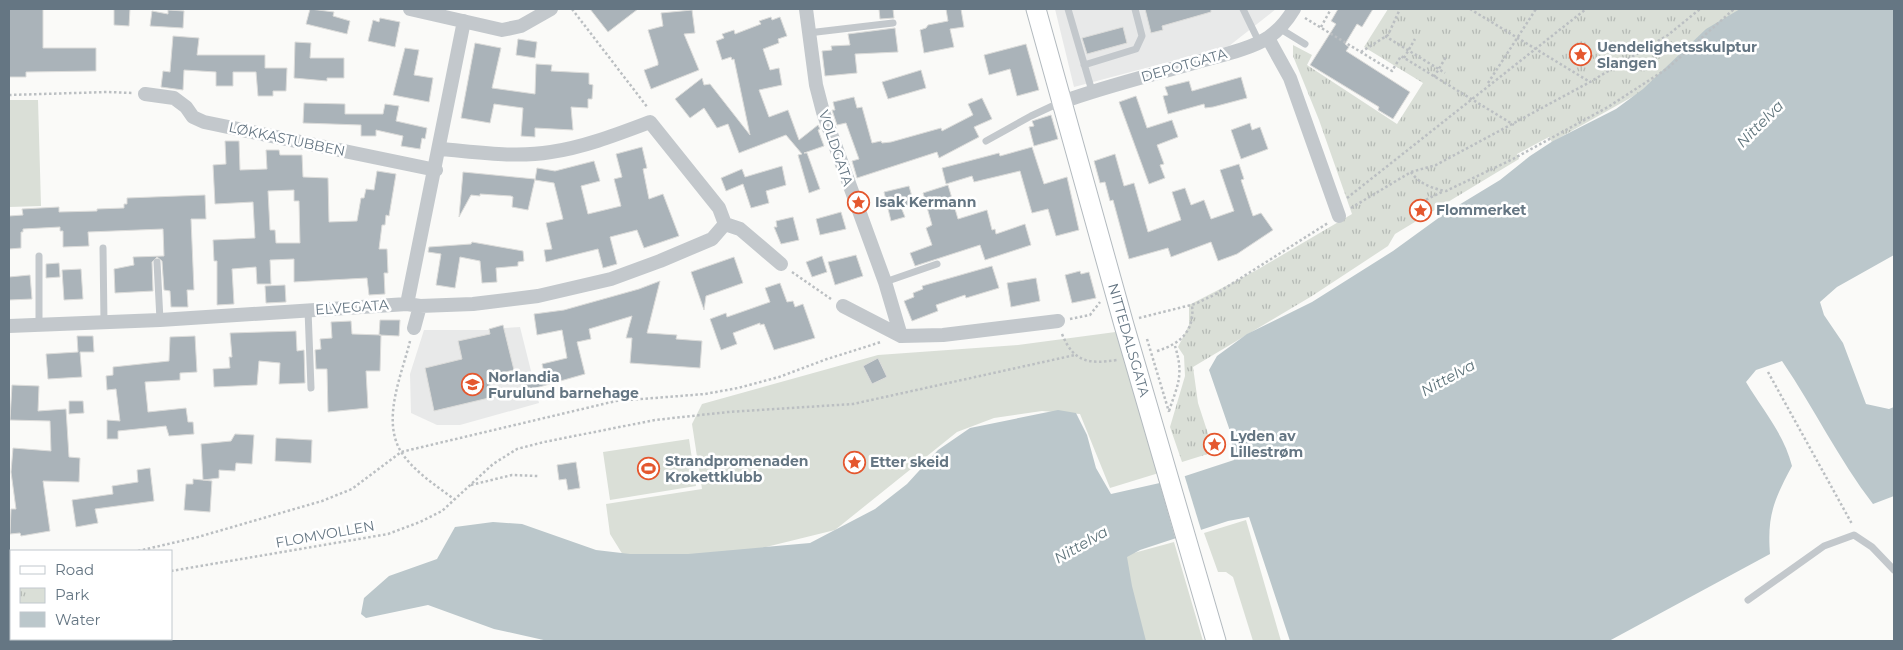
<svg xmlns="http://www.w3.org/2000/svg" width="1903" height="650" font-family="Montserrat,sans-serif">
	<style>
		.built { fill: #e8e9e9 }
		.grass { fill: #dadfd7 }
		.park { fill: url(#park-tufts) }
		.water { fill: #bbc7cb }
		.pier { fill: #fafaf8 }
		.building { fill: #aab3b9; stroke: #dcdcda; fill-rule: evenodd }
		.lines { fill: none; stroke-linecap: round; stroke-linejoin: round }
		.secondary-casing { stroke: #b3babf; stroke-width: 21 }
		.path { stroke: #bbbfc2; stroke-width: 2.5; stroke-dasharray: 2.5 2.5; stroke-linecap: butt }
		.service { stroke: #c3c8cc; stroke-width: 7 }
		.minor { stroke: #c3c8cc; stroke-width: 14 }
		.secondary { stroke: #fff; stroke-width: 19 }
		.labels { text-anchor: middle; stroke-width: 5; stroke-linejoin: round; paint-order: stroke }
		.poi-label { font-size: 14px; font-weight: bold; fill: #657683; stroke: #fff; text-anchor: start }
		.street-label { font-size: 14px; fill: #657683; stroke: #fff }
		.water-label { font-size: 15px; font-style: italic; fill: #60757c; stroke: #fff }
	</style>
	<defs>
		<pattern id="park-tufts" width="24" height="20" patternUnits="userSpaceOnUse" patternTransform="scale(1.25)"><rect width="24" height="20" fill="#dadfd7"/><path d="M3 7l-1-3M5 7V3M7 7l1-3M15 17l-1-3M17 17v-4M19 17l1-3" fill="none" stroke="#b4b9b4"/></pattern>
	</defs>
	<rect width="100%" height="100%" fill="#fafaf8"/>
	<path class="built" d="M1055,9H1276L1229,46L1074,87Z
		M503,325L504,328L520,327L539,403L460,425H437L411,413L410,374L424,330H488Z"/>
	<path class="grass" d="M9,100H38L41,206L9,207Z
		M1123,331L1162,472L1110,488L1080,414L1042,411L994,418L957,432L835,530L726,557L631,568L610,534L606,504L702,489L692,424L702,404L878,355L1018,345Z
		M689,439L696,486L610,500L603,452Z
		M1246,520L1281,641H1253L1233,577L1226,572H1218L1204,533Z
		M1174,542L1203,641H1143L1119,557Z"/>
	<path class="park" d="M1388,9H1745L1648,88L1552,142L1549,137L1517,154L1519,159L1395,234L1388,246L1312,296L1193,367L1198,403L1214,452L1182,462L1170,427L1185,376L1184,356L1178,347L1189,325V305L1255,271L1352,214L1319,120L1293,56V45L1312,55L1307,65L1397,124L1423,83L1364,47Z"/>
	<path class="water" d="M1740,9H1894V255L1837,287L1820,302L1824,315L1843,343L1866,404L1889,409L1894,407V496L1873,504C1839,460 1814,408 1782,361L1756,370L1746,382C1762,409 1784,434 1792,466C1774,500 1767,515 1770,554L1609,641H1290L1249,517L1228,521L1140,550L1127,557L1132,586L1146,641H548L494,629L428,605L366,618L361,614L364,598L389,576L437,559L455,527L493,522L522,524L596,550L630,554H688L810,543L875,509L907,484L938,450L970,428L1058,410L1076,413L1087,435L1096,468L1111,494L1173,480L1234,460L1230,431L1209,370L1217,356L1247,334L1312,302L1393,251L1444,214L1500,180L1530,156L1553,141L1616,109L1643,89L1706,29Z"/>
	<path class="pier" d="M1184,474L1202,533L1176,541L1159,481Z"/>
	<path class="building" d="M9,9H43V48H96V71L26,72V77H9Z
		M114,9H130L129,26L114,25Z
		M310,9L334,12L333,16L350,21L347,34L306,24Z
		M590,9H638L608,32Z
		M879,9H893L894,18L880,19Z
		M946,9H961L964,27L950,29L954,47L924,53L920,30L926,28L928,25L948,21Z
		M1145,9H1211V12L1162,26L1163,30L1151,33Z
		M1338,9H1373L1362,27L1357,24L1345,44L1349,47L1346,51L1410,92L1393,119L1378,110L1379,107L1310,65L1336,24L1331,21Z
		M168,10L184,11L183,28L150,26L152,11L168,14Z
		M692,10L695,33L684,34L699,70L651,89L644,70L658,65V62L648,30L663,26L661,13Z
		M771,17L772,20L780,17L787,36L778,39L779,43L763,49L770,70L779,68L782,85L759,90L769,117L788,110L799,140L818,125L820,129L818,130L824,146L804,153H807L820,189L809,193L798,155L802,154L786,135L739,153L728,124L717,128L704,108L690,118L675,99L702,78L704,85L710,84L750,135L734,59L732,60L731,57L722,60L716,41L724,38L722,34L734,30L735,34L761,24L759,21Z
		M380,18L400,22L395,47L368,41L373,20L379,22Z
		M1123,27L1127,43L1087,54L1082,38Z
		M895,28L898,52L855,54L857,73L825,76L822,51L832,50L831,46L850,45L848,34Z
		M173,36L199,38L197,55H265V68H287L286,91H273V96H258L256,72H233V86H216V72L184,70L183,90L161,87L163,71L170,72Z
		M518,39L537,42L535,58L516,55Z
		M295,42L311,43L310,58H344V78H327V81L294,78Z
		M475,43L501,48L492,88L535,94L536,64L552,65L551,71L589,73V84L593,85L592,99H588V108L571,107L573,130L535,128V137L521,136L523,108L494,104L490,123L461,118Z
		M1026,44L1039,90L1017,96L1010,69L989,75L984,55Z
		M405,48L419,50L414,75L433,78L429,102L393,95Z
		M921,70L926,88L888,99L882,82Z
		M1241,77L1247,98L1213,107L1205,108L1204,104L1168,114L1163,96L1168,95L1165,87L1189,81L1192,91Z
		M1136,96L1147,128L1172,120L1178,137L1157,145L1164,164L1160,165L1165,178L1149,184L1119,102Z
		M854,97L857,108L862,107L872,143L881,141L882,143L891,142L941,128L942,131L973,115L968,104L982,98L992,119L974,127L979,137L939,158L937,152L857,178L852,161L859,159L846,123L837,125L832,110H835L833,102Z
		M304,103L345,104V114H383L385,104L399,106L396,121L427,128L425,139L422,138L420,149L401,146L403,136L376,130V136H361V125L303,123Z
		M1051,115L1058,139L1034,146L1029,127L1034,126L1032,121Z
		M1250,123L1252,130L1260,127L1268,149L1241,159L1231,130Z
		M225,141H239L240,170L267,169L266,150H279L280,155H302L303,177L328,178L329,222L357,221L361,198H364L366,189L374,190L377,171L396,174L389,216L386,215L385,225H382L379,249H387L388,273H384L385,294L369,295L367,278L294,282V259L270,260L271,284H257L256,267L232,269L234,304L217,305V261H214L213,240L255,238L253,202L215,204L213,165L226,164ZM294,190V201H299L300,243H276L275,230H270L268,191Z
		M642,147L647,168L643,169L649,199L663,194L679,236L644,248L637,230L610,237L617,264L603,268L598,249L546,262L544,250L552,249L546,223L563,219L554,183L535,180L537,168L555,171L594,161L600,181L581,186L588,214L621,206L614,179L622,177L616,154Z
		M1032,147L1044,184L1067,177L1079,230L1056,236L1048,209L1032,213L1020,171L974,182L972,176L946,184L942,168L999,153L1000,156Z
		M1115,154L1124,186L1134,183L1148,232L1181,220L1172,192L1185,188L1191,205L1204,200L1211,219L1234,211L1220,170L1239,164L1244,179L1241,180L1253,216L1261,213L1273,230L1237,254L1218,261L1211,242L1171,257L1168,248L1129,259L1113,200L1110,201L1105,182L1100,183L1094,161Z
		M782,166L786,185L766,191L769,203L751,208L743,184L726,191L721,178L742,169L745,177Z
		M463,172L535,179L528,210L512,207L513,197L511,196L480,194V196L471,195L459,217Z
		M948,185L958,219L987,210L992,230L995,229L996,234L1025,224L1031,245L985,260L980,245L915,266L910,253L932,245L926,228L932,225L923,193Z
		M909,186L914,204L901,207L905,217L891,221L884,192Z
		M205,195L206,219H191L194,290H187L188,307H171L170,291L164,290L162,261L157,257L152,262L153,291L115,293L114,269L134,265L133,257L164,256L163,229L88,232L89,246L63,247V231H60V227L23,229V232H21V248L9,249V216L23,215L22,209L59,207V212L97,211V209L124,208V204H127V198Z
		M841,212L846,229L820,235L816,219Z
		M793,217L799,240L781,244L774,227H777L776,221Z
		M472,242L523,251L524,261L518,262V266L496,268L497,282L482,283L480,261L460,257L455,288L436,285L441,254L428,252L429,247L471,244Z
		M856,255L863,276L835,285L828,262Z
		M822,256L827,272L812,277L806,262Z
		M734,257L743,283L706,296L704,310L691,272Z
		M59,263L60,277L46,278V264Z
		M992,266L999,288L966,298L965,295L936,305L938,311L912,321L904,301L914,297L913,293L923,289L922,286Z
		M81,269L83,299L64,300L62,270Z
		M1080,271L1081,274L1089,272L1096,298L1072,303L1065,275Z
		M30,275L32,299L9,300V277Z
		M1036,278L1040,301L1011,307L1007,283Z
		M660,281L647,333L677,335L676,339L702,341L700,368L630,363L632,338H626L632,316L589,329L591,339L577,342L585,374L525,391L522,378L544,372L542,364L567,358L562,330L537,335L534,314L564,310L639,289Z
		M780,283L787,302L793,301L795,307L803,304L815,338L774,350L764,324L760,325V323L733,333L737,344L721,350L710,319L726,313L727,317L770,302L765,288Z
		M285,285L286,302L266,303L265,286Z
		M380,320H400L399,336L379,335Z
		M351,321L352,334L381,335L380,371H366L368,408L328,412L327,369H316L315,350L321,349L320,339L332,338L331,322Z
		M503,325L514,370L489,376L493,397L434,411L425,368L462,359L458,341L490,334L489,329Z
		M296,331L297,351L304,350L305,383L279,384L280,363L259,361L257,385L214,387L213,369L230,368L229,357H232L230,333Z
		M77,336H93L94,352H80L82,377L48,379L46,354L78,352Z
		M195,336L197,372L180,373V380L145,382L148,412L186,408L188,422H193L194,434L169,436L166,426L118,431V439H107V420L120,421L116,389L107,390L106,376L113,375V367L169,361L170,337Z
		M878,358L887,377L872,384L863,366Z
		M12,385L39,386L38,411L66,409L69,457L80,458L79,482L43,481L50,531L21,536L20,533L10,534L11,509H16L11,472L13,448L51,451L50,421L10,420Z
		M69,401H83L84,413L69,414Z
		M235,434L254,435L252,464L236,463L235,471L219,470V478L203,480L201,444L231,441Z
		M276,438L312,440L311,463L275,461Z
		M576,462L580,488L568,490L566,479L559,480L557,465Z
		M150,468L154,501L95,509L98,523L76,527L72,500L113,494L112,486L138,482L137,470Z
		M193,479L212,481L210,512L184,510L186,484H193Z"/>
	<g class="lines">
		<defs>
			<path id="secondary" d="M1036,9L1124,325L1216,641"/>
		</defs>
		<use href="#secondary" class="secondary-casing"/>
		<path class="path" d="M572,9L648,108
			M1470,9L1590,82
			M1305,18L1392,71L1401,56L1514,125
			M1321,27L1331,9
			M1385,36L1445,73
			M1361,52L1388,35L1400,9
			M1404,58L1415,39
			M1434,77L1446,57
			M1488,83L1536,9
			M9,95L108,92L132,93
			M1411,172C1418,183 1433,189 1446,191L1513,159L1608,107L1668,68L1734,9
			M1347,198L1586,9
			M1417,204L1444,191
			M1351,208L1411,172L1436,165L1590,82L1668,35L1700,9
			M792,272L831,299
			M1139,318L1195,304L1214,295L1328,223
			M1070,319L1090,315L1100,302
			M1062,334C1074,363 1089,364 1117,360
			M1147,339L1169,412
			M410,341C402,374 382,418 400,450C412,470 435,485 454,499
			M1157,351C1180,344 1195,331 1192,305
			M1768,372L1852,524
			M1169,411C1178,384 1184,375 1175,346
			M471,485L512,475L538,476
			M138,551L198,537L322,501L352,489L401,452L616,401L705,394L738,388L779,377L827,359L881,342
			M9,563L11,564
			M171,571L388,534L420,522L442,511L493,464L517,449L544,442L655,420L728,412L853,404L1075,355
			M9,587H11
			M31,641V639"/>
		<path class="service" d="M1068,9L1092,91
			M1243,9L1259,42
			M1279,28L1305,44
			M808,33L893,23
			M1084,65L1136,49L1142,36L1135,9
			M986,141L1031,116L1061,102
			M103,248L104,322
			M157,262L160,320
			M885,282L937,264
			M308,310L311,388
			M39,325V256
			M1748,600L1824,546L1854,535L1872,547L1894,570"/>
		<path class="minor" d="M410,9L502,30L521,26L551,9
			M806,9L816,85L823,112L885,282L901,336
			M1268,38L1290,78L1339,216
			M145,94L174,98L186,107L193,117L204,122L436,170
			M1062,102C1106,86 1152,75 1197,62C1218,56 1251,49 1269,37C1279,30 1288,19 1294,9
			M725,224L740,229L781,264
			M407,304L420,306L473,304L538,296L611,279L660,261L712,239L725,224L719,208L650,122C618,134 585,147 551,152C515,158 477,152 440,149
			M843,306L901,336L943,335L1058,321
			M9,326L160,320L407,304L464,21
			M414,328L420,306"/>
		<use href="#secondary" class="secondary"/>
	</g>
	<defs>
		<symbol id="sight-ring" viewBox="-11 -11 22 22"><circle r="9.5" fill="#fff" stroke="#e4572e" stroke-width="1.5"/><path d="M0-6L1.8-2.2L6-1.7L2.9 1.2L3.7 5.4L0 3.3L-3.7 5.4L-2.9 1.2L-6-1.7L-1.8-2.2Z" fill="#e4572e"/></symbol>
		<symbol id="school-ring" viewBox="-11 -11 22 22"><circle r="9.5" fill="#fff" stroke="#e4572e" stroke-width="1.5"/><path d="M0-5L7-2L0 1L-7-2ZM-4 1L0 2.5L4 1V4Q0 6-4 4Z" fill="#e4572e"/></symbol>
		<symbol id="stadium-ring" viewBox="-11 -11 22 22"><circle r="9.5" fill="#fff" stroke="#e4572e" stroke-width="1.5"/><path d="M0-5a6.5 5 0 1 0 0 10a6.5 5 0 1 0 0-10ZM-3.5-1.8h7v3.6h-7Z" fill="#e4572e"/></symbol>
	</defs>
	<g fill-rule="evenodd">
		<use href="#sight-ring" x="1568" y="42" width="25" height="25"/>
		<use href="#sight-ring" x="846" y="190" width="25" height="25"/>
		<use href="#sight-ring" x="1408" y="198" width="25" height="25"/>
		<use href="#school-ring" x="460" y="372" width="25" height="25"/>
		<use href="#sight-ring" x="1202" y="432" width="25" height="25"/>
		<use href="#sight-ring" x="842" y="450" width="25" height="25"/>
		<use href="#stadium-ring" x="636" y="456" width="25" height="25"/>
	</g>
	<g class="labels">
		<g class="poi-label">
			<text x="1597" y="52">Uendelighetsskulptur<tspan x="1597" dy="16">Slangen</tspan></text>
			<text x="875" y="207">Isak Kermann</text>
			<text x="1436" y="215">Flommerket</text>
			<text x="488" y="382">Norlandia<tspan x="488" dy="16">Furulund barnehage</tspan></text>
			<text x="1230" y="441">Lyden av<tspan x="1230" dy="16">Lillestrøm</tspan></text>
			<text x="665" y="466">Strandpromenaden<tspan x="665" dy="16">Krokettklubb</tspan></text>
			<text x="870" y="467">Etter skeid</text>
		</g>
		<g class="street-label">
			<text transform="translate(1184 65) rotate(-16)" y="5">DEPOTGATA</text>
			<text transform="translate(287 139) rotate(12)" y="5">LØKKASTUBBEN</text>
			<text transform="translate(836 148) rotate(71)" y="5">VOLDGATA</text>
			<text transform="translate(352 307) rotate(-4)" y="5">ELVEGATA</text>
			<text transform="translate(1129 340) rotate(74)" y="5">NITTEDALSGATA</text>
			<text transform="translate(325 534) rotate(-10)" y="5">FLOMVOLLEN</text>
		</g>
		<g class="water-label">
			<text transform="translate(1760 124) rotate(-45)" y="5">Nittelva</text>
			<text transform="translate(1448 378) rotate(-29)" y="5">Nittelva</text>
			<text transform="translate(1081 545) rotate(-30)" y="5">Nittelva</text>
		</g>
	</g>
	<rect width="1903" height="650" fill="none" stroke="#657683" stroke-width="20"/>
	<rect x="10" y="550" width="162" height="90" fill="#ffffff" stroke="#c1c8cd"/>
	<rect x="20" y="566" width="25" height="8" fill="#ffffff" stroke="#c1c8cd"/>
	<text x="55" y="575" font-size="15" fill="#657683">Road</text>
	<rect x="20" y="588" width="25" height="15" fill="url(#park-tufts)" stroke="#c1c8cd"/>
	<text x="55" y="600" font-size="15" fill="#657683">Park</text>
	<rect x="20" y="612" width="25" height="15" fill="#bbc7cb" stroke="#c1c8cd"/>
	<text x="55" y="625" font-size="15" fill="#657683">Water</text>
</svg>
